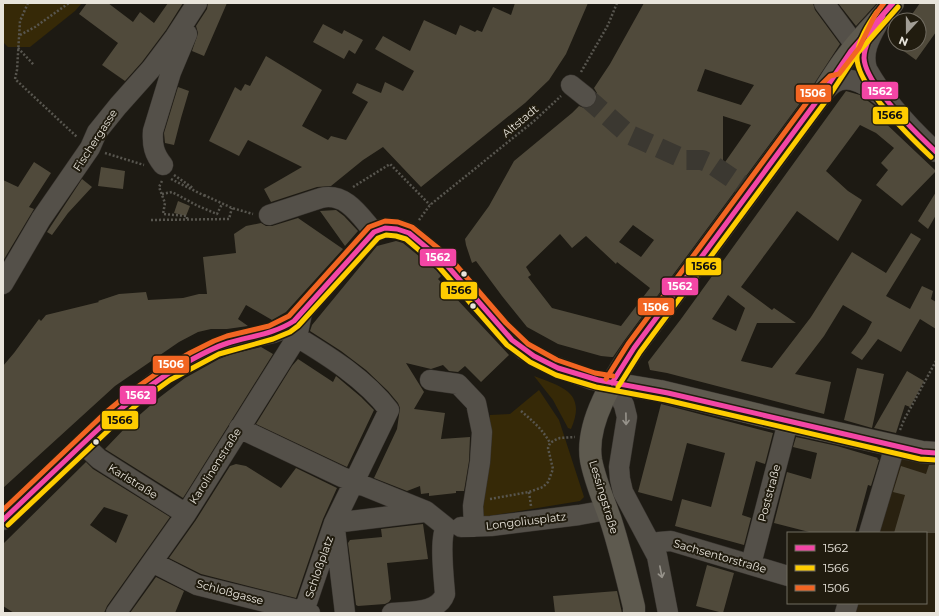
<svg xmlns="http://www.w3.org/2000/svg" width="939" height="616" font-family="Montserrat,sans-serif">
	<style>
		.built { fill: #292110 }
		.green { fill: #362907 }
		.building { fill: #504a3b; fill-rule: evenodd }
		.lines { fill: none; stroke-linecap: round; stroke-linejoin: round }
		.minor-tunnel { stroke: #3b3831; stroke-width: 20; stroke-dasharray: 20 10; stroke-linecap: butt }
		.minor-casing { stroke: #393530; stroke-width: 21 }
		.major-casing { stroke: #393530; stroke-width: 23 }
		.path { stroke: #58564f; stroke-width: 2.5; stroke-dasharray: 2 2; stroke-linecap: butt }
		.minor { stroke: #545049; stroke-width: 20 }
		.major { stroke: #5e5a4f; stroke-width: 22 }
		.bus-1-casing { stroke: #211c0f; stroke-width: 8 }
		.bus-2-casing { stroke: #211c0f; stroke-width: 8 }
		.bus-3-casing { stroke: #211c0f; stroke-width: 8 }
		.bus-1 { stroke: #f346a5; stroke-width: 5 }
		.bus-2 { stroke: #fecc00; stroke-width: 5 }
		.bus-3 { stroke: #f26522; stroke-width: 5 }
		.oneway { stroke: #97938b }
		.bus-dot { fill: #e8e4db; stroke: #211c0f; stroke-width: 1.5 }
		.labels { text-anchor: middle; stroke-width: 4; stroke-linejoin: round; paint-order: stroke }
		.street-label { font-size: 11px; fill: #e8e4db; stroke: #211c0f }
		.line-badge { stroke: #211c0f; stroke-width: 1.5 }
		.badge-label { font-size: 11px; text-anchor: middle; font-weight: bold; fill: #fff }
		.pale-badge-label { font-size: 11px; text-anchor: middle; font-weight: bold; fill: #111 }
	</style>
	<rect width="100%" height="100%" fill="#1d1a13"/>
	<path class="built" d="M895,453L936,454V613H850L853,603H926V533H873Z"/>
	<path class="green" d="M3,3H82L75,11L30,47H8L3,42Z
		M534,376C562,387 587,392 571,429L568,428L553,400Z
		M539,390L559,420L584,497L580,501L477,518L490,437V415L510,414Z"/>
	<path class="building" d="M87,3H108L133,22L140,12L154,23L168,3H183L166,30L142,62L125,81L102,65L118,43L79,14Z
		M208,3H227L204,56L192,51L198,33L196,26L207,9Z
		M515,3H588L566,54L549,80L525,103L421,187L383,147L363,160L331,186L317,187L271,202L264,189L302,167L248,140L239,156L209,141L235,87L241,91L245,84L250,86L266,56L322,90L302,126L328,140L331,136L346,140L368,102L352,93L357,83L381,93L385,82L403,91L414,71L375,49L383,36L410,51L424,20L456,35L460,25L475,32L477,30L482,32L493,7L511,15Z
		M644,3H813L815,10L840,44L812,87L624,341L613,357H611L601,356L558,344L527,327L502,296L476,261L472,263L466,245L465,239L489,206L514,161L572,113L579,106L584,108H590L595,104L597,98V93L594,88L610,64ZM705,69L729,77L754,85L741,105L697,91ZM723,116L751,125L723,165ZM633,225L654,240L641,257L619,242ZM560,234L572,248L586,236L616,264L617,262L650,288L621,326L552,308L528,277L531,275L526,267Z
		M838,3H877L856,26Z
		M920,3H936V32L916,60L894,44H919V20H908Z
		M323,24L342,34L344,30L363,40L355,54L349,50L344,59L313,42Z
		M178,87L189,91L181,118L174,145L165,143L164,133Z
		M846,91L860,95L872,104L883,114L880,118L936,171L902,206L876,185L888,170L881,163L894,148L876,133L860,125L826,171L848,191L862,200L838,241L797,211L778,237L741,287L772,310L774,308L796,323H757L741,361L772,368L811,317L852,252L886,273L911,233L921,239L886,296L910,309L922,286L933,291L931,299L936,302V329L920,319L901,352L878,339L862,360L851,353L866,333L872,322L843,305L824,336L795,374L831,382L824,414L667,373L650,370L648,362L681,319ZM728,295L745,308L736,331L712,319Z
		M34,162L51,173L29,207L34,209L3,261V180L18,187Z
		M101,167L125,171L123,189L98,186Z
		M82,179L92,187L68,213L52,235L47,232Z
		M936,192V215L928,229L918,221Z
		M178,201L190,206L186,216L174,213Z
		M336,210L344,216L358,231L345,246L320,211Z
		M298,218L343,249L286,312L272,320L246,305L238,319L248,326L227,329H211L198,332L179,342L115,386L3,488V366L14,353L39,319L41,321L46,315L99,302L98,301L119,294L146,292L148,300L183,298L199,294H207L203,257L236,253L234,234L246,226L261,223L266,226H272Z
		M396,241L403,243L436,270L441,276L438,279L509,355L481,382L465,366L458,372L449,371L443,365L431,369L406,363L424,392L414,409L445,413L441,439L470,437L469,461L464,491H456V493L429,496V493L421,494L420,486L407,491L374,478L397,429L400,408L398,403L388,391L366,370L341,351L310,331L312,325L377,246Z
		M261,347L273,354L183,498L105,449L127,426L160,397L185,378L219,359L232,354Z
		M298,359L333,382L336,376L361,397L374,410L347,467L256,424L292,366Z
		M857,368L884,374L872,428L844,420Z
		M907,371L924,381L910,407L905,405L896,433L874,428Z
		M661,404L773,433L765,464L756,461L742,515L751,518L744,545L675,526L682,499L711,507L725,453L687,443L672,501L638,492Z
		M796,437L837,446L878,458L877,459L879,460L871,486L868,485L855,533H813L774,523L787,472L811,479L817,453L793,447Z
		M86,462L93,469L170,517L107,606L104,613H14L3,606V544ZM104,507L128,515L116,543L90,525Z
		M236,464L246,466L281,488L296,468L337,488L323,519L296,598L201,574L169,558L196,520L230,466Z
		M929,465H936V533H894L905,495L893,492L901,466L926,474Z
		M423,524L428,559L387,563L391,599L389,602L385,604L358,606L356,605L348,543L350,540L382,537L381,529Z
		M707,565L734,573L723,613L696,606Z
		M156,577L184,591L175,613H130Z
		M617,591L622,613H555L553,596Z"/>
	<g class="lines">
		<path class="minor-tunnel" d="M586,97L628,134L686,160H702L711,164L742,185"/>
		<defs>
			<path id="minor" d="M824,3L855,45
				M877,25C869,39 862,53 867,69C884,100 910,128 936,152
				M571,85L586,97
				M822,94C826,90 830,86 834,83C850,73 869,87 881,96
				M163,165C154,154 152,145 153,131L171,72L187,34
				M269,215L321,198C346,192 360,216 374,232
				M3,284L41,219L90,148L97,132L118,106L151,69L175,37L197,3
				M297,337C330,357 365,379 389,410L334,523L304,611
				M430,380L458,384L476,403L482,432L480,462L473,506L474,527
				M239,428L342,477L426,511L446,527
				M83,444L99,459L186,514
				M3,520L90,438L134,398L165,375L214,349L229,343L273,333L280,330L294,321L374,232L385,228L397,229L409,233L444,262L501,328L524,350L554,366L593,380L612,383L624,405L627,417L619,467L620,479L623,492L657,556L668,613
				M334,523L424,512
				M461,527L491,526L579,515L607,510
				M335,529L345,613
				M869,533L895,446
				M652,545L659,542L671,541L788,576
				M152,562L197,585L310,613
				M751,564L788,422
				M116,613L186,514L297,337L302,313
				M392,613C410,611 438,614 445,594C444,580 439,538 446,527
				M845,613L848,603"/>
			<path id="major" d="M612,383L660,391L788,422L922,452L936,453
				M634,613V607C627,578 620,549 611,521C604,501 595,481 591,460C585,422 614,378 634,348L822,94C834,74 846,55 862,38C872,26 883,16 893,3"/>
		</defs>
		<use href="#minor" class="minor-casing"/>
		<use href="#major" class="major-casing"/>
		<path class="path" d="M28,3L20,21L17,70L15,79L77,137
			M20,35L35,27L69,3
			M18,48L34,65
			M581,72L608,25L617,3
			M105,153L144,165
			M174,175L193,188
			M171,179L205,196
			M162,181L159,187L165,203L163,214L187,216V220
			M353,187L390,164L430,205
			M162,194L172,192L198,206L217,214L222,204
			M204,195L232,208L253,214
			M151,220L229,219L232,208
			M419,220L430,205L534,121L561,96
			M521,411C533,421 543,430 550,443
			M900,430L904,420L936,361
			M529,492L531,506
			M490,499L529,492L543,487L548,482L553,469L548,448L550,443L555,440L560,438L575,437"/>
		<use href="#minor" class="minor"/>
		<use href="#major" class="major"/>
		<defs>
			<path id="bus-1" d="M883,16C875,27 864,43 864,58C865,84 917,134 936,152
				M612,383L634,348L822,94L851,51L893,3
				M3,520C25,499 47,478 69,457C104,423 139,390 182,365C196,357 212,348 228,343C251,336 274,334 294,321L374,232L385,228L397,229L409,233L444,262L512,340L534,356L558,368L598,380L668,393L922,452L936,453"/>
			<path id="bus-2" d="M877,12C868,25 858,40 857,57C856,85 911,138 931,157
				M618,387L640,352L828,98L856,55L898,7
				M8,525L114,425L141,401L170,380L219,354L273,339L290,332L298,326L378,238L386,235L396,236L406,239L439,267L507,345L530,362L556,375L596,387L666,400L920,459L936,460"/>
			<path id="bus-3" d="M606,379L628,344L816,90L830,76L839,74L859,48L875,15L884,3
				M3,510L104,414L133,390L163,369L190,353L214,341L227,336L269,326L289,316L369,227L385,221L398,222L412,227L449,257L506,323L528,344L557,360L595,373L613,376"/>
		</defs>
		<use href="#bus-1" class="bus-1-casing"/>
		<use href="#bus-2" class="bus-2-casing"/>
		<use href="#bus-3" class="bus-3-casing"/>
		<use href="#bus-1" class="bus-1"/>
		<use href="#bus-2" class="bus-2"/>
		<use href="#bus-3" class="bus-3"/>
	</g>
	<defs><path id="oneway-shaft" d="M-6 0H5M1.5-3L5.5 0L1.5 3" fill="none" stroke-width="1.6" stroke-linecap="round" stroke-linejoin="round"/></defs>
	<g class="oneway">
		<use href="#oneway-shaft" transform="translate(626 419) rotate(89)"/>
		<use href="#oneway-shaft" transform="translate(661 572) rotate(79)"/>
	</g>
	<g class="bus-dot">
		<circle cx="464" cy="274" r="3.5"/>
		<circle cx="473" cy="306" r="3.5"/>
		<circle cx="96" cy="442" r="3.5"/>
	</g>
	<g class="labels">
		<g class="street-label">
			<text transform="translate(520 121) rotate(-40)" y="4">Altstadt</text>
			<text transform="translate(95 140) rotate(-57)" y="4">Fischergasse</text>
			<text transform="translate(215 466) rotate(-58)" y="4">Karolinenstraße</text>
			<text transform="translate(133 481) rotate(32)" y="4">Karlstraße</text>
			<text transform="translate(769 493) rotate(-75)" y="4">Poststraße</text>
			<text transform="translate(604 497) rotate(73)" y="4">Lessingstraße</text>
			<text transform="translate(526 521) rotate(-7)" y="4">Longoliusplatz</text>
			<text transform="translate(720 556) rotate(16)" y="4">Sachsentorstraße</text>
			<text transform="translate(319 567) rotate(-71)" y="4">Schloßplatz</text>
			<text transform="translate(230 592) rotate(15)" y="4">Schloßgasse</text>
		</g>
	</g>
	<g class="line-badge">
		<rect x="861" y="81" width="38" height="19" rx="4" fill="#f346a5"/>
		<rect x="795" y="84" width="37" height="19" rx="4" fill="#f26522"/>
		<rect x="872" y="106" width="37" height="19" rx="4" fill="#fecc00"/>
		<rect x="419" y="248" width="38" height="19" rx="4" fill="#f346a5"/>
		<rect x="685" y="257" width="37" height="19" rx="4" fill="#fecc00"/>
		<rect x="661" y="277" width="38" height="19" rx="4" fill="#f346a5"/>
		<rect x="440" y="281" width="38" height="19" rx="4" fill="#fecc00"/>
		<rect x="637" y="297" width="38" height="19" rx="4" fill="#f26522"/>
		<rect x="152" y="355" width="38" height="19" rx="4" fill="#f26522"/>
		<rect x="119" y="385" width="38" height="20" rx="4" fill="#f346a5"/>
		<rect x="101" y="410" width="38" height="20" rx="4" fill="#fecc00"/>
	</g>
	<g class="badge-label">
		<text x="880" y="95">1562</text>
		<text x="813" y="97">1506</text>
		<text x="438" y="261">1562</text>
		<text x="680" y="290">1562</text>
		<text x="656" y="311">1506</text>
		<text x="171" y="368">1506</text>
		<text x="138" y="399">1562</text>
	</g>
	<g class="pale-badge-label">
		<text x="890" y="119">1566</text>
		<text x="704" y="270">1566</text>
		<text x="459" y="294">1566</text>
		<text x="120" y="424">1566</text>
	</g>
	<rect width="939" height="616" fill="none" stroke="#e8e4db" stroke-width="8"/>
	<rect x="787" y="532" width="140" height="72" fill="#211c0f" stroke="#716c61"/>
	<rect x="795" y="545" width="20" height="6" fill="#f346a5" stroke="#716c61"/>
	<text x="823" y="552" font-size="12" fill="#e8e4db">1562</text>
	<rect x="795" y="565" width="20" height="6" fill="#fecc00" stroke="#716c61"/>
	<text x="823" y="572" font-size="12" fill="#e8e4db">1566</text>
	<rect x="795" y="585" width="20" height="6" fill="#f26522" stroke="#716c61"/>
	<text x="823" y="592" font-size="12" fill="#e8e4db">1506</text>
	<g transform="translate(907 32) rotate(201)"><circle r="19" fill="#211c0f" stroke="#716c61"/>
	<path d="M0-3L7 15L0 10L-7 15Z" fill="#a19d95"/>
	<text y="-6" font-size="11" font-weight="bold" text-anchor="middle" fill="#e8e4db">N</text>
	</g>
</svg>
